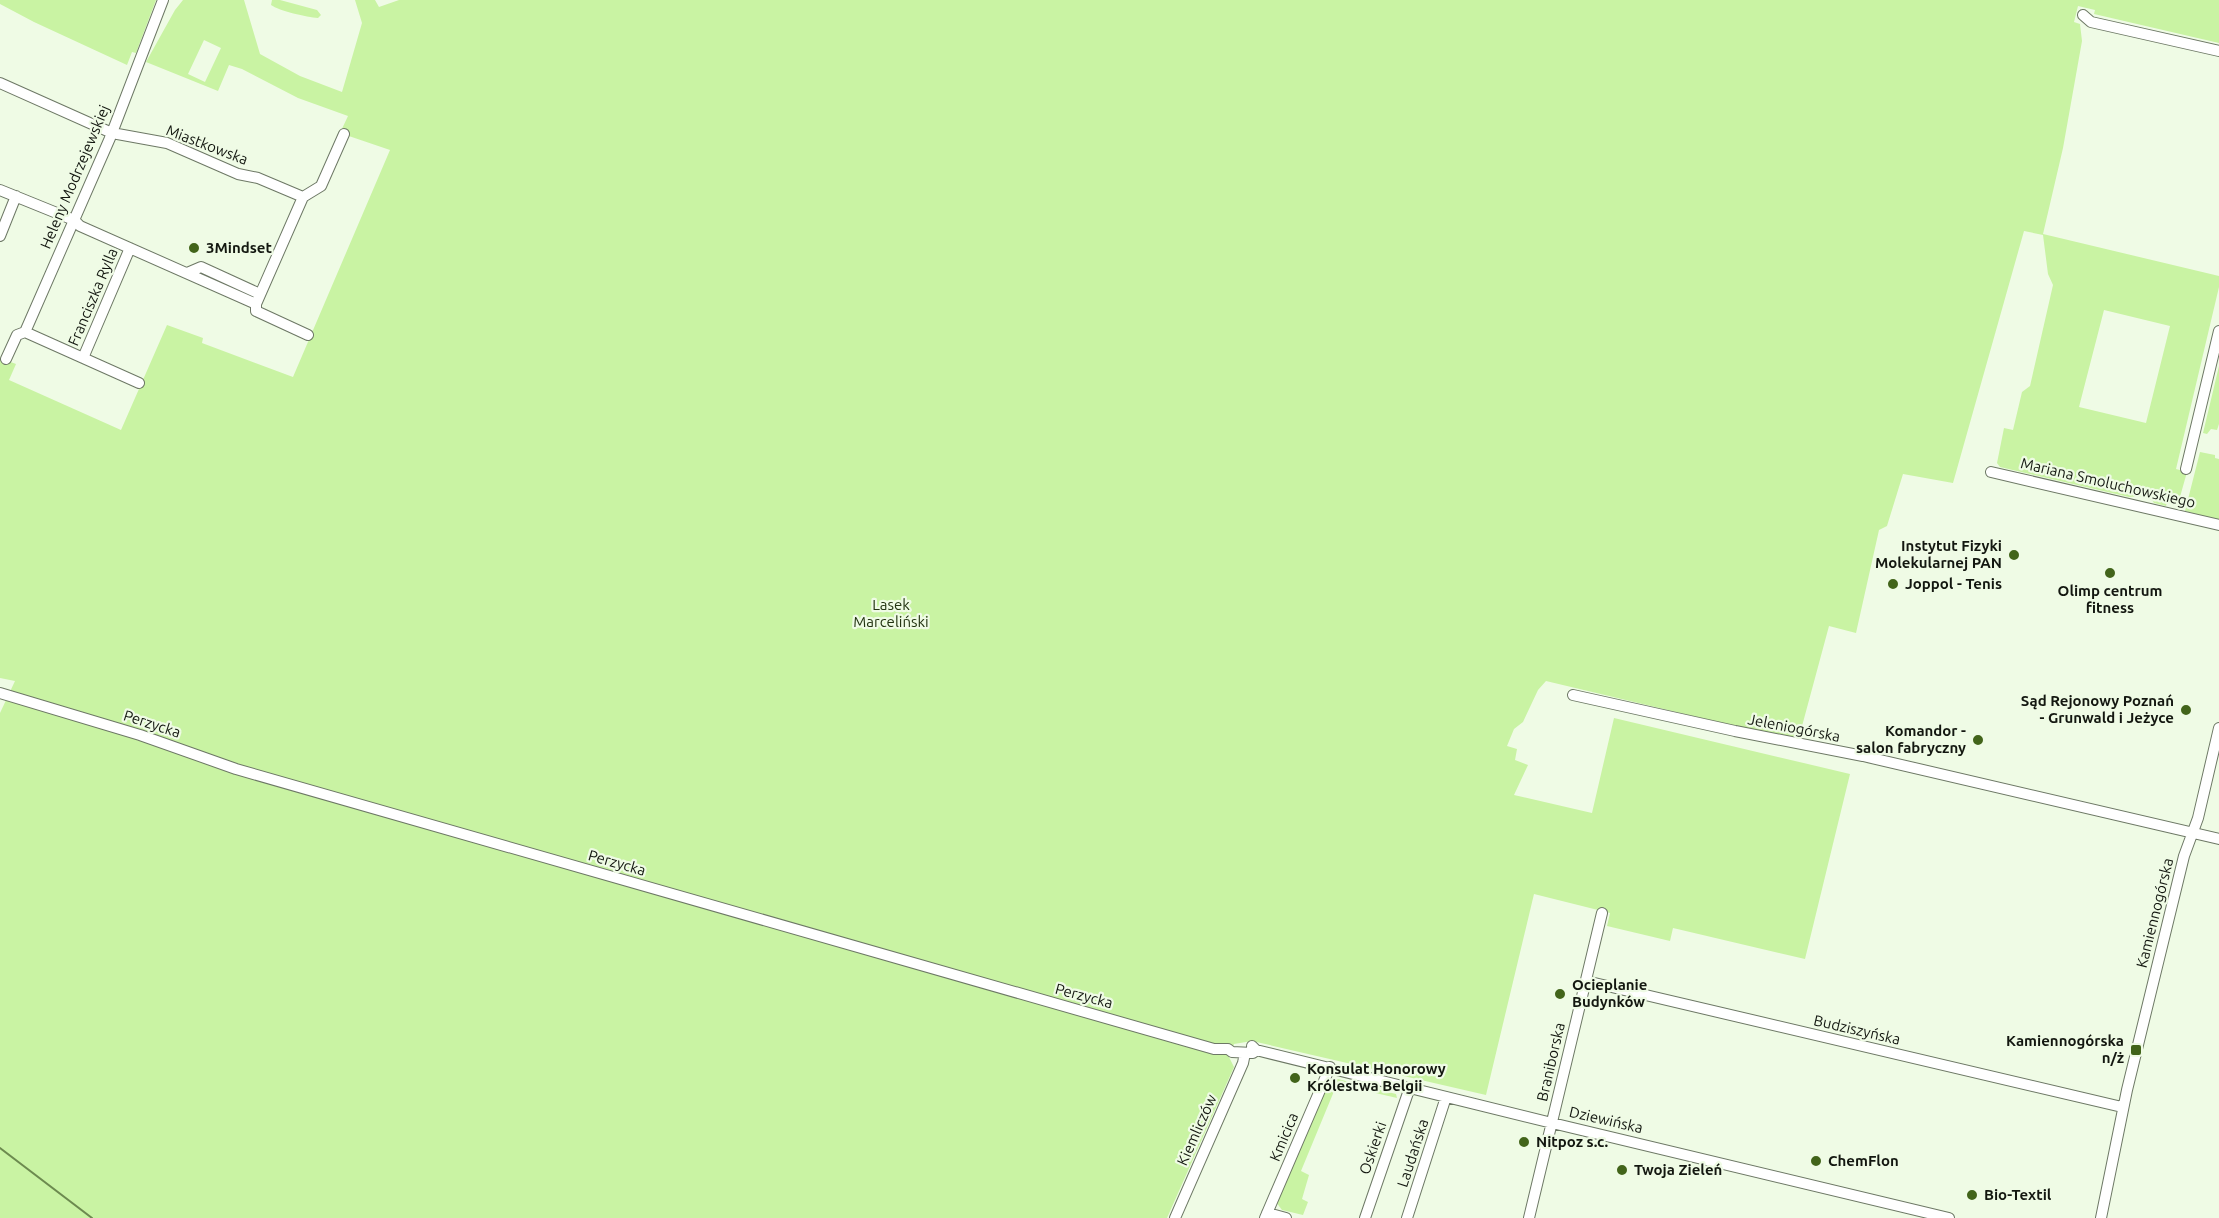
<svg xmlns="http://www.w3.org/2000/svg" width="2219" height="1218" font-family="Ubuntu,sans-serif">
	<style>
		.green { fill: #c9f3a3; fill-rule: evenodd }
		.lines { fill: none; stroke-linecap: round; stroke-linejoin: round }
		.stream { stroke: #6c8a4f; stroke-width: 2 }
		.street-casing { stroke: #6d7865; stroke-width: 12 }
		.street { stroke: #fff; stroke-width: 10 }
		.poi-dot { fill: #42641a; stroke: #effbe5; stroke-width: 2 }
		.labels { text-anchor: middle; stroke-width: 4.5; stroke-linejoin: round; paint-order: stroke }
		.street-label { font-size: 15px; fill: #131710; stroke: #effbe5 }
		.poi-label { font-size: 15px; font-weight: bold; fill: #131710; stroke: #effbe5; text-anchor: start }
		.park-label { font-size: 15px; fill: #231; stroke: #effbe5 }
	</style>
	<rect width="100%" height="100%" fill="#effbe5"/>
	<path class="green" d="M0,0H156L136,53L132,52L127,65L34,22L0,4Z
		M183,0H244L260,54L300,76L342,92L362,23L355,0H375L379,7L399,0H2219V43L2094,14L2095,10L2078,6L2074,22L2080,24L2082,41L2063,148L2043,234L2219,276V287L2176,469L2187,472L2178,504L2167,503L2166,506L2154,503C2149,495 2138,496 2129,497L2000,467L1997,463L2004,428L2013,430L2022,392L2030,386L2053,285L2048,274L2043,235L2024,231L1953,483L1903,474L1887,526L1879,530L1856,633L1829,626L1798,741L1546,681L1538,690L1523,722L1514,729L1507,746L1517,749L1515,760L1528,765L1514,795L1592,813L1614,718L1850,774L1805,959L1673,928L1670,941L1607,926L1610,913L1534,894L1486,1095L1252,1041L1234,1044L1229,1057L1234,1067L1167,1218H0V713L15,681L0,678V358L16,364L9,380L121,430L167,325L203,338L202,343L293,377L390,150L340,133L348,116L298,98L242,69L229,65L218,91L146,62L175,10ZM204,40L221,48L205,82L188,74ZM2104,310L2170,326L2146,423L2079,407Z
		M272,0H280L317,10L321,15L318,18C307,17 279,11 271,5Z
		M2219,366V424L2217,430L2211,429L2207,434L2203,433Z
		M2200,452L2215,455V458L2219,459V520L2185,511Z
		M1338,1079L1396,1094L1397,1098L1337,1084L1301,1171L1309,1175L1302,1199L1308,1202L1303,1215L1282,1210L1276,1202L1329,1081Z"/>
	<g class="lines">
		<path class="stream" d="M0,1148L92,1218"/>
		<defs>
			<path id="street" d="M2083,15L2091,22L2219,51
				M0,83L112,133L167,143L238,174L258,178L303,197
				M0,190L74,220L80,226L256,304V311L308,335
				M0,236L16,196
				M187,273L201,267L260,294
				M256,304L303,197L321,186L344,134
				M25,332L139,383
				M83,358L130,248
				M6,359L17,335L25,332L110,138L163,0
				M2186,469L2219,331
				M1991,472L2219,525
				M0,693L140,735L236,769L1214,1049H1228L1232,1052L1253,1053L1256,1050
				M1573,695L1735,731L1863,756L2219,839
				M1586,981L2122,1107
				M1252,1046L1256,1050L1552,1123L1949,1218
				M1267,1213L1286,1218
				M1175,1218L1243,1063L1245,1053
				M1265,1218L1330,1067
				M1365,1218L1410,1087
				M1407,1218L1446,1097
				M1529,1218L1602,913
				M2101,1218L2127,1090L2184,856L2198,818L2219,728"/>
		</defs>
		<use href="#street" class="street-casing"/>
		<use href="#street" class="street"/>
	</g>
	<g class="poi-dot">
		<circle cx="194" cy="248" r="6"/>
		<circle cx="2014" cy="555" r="6"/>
		<circle cx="2110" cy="573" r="6"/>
		<circle cx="1893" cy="584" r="6"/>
		<circle cx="2186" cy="710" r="6"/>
		<circle cx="1978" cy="740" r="6"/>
		<circle cx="1560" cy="994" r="6"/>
		<rect x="2130" y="1044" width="12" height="12" rx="3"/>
		<circle cx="1295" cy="1078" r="6"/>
		<circle cx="1524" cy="1142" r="6"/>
		<circle cx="1816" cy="1161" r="6"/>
		<circle cx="1622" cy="1170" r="6"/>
		<circle cx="1972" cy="1195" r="6"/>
	</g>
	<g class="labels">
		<g class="street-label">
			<text transform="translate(207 145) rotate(21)" y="5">Miastkowska</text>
			<text transform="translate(75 177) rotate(-67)" y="5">Heleny Modrzejewskiej</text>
			<text transform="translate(93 297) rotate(-67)" y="5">Franciszka Rylla</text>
			<text transform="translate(2108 483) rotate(13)" y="5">Mariana Smoluchowskiego</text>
			<text transform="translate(152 724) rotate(18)" y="5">Perzycka</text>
			<text transform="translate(1794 728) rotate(11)" y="5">Jeleniogórska</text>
			<text transform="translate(617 863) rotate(16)" y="5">Perzycka</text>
			<text transform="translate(2155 913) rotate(-76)" y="5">Kamiennogórska</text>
			<text transform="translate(1084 996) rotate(15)" y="5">Perzycka</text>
			<text transform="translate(1857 1030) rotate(13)" y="5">Budziszyńska</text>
			<text transform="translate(1551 1062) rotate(-77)" y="5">Braniborska</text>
			<text transform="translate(1606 1120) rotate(13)" y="5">Dziewińska</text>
			<text transform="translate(1197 1130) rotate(-66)" y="5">Kiemliczów</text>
			<text transform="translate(1284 1137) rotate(-67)" y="5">Kmicica</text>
			<text transform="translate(1373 1148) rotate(-71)" y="5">Oskierki</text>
			<text transform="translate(1413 1153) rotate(-72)" y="5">Laudańska</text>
		</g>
		<g class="poi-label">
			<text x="206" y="253">3Mindset</text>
			<text x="2002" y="551" text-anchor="end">Instytut Fizyki<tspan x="2002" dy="17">Molekularnej PAN</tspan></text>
			<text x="1905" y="589">Joppol - Tenis</text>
			<text x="2110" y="596" text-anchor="middle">Olimp centrum<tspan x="2110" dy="17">fitness</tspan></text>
			<text x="2174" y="706" text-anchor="end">Sąd Rejonowy Poznań<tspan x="2174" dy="17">- Grunwald i Jeżyce</tspan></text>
			<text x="1966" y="736" text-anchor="end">Komandor -<tspan x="1966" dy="17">salon fabryczny</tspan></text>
			<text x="1572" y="990">Ocieplanie<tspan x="1572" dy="17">Budynków</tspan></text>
			<text x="2124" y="1046" text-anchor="end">Kamiennogórska<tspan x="2124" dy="17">n/ż</tspan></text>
			<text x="1307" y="1074">Konsulat Honorowy<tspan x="1307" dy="17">Królestwa Belgii</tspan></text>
			<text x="1536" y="1147">Nitpoz s.c.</text>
			<text x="1828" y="1166">ChemFlon</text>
			<text x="1634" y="1175">Twoja Zieleń</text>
			<text x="1984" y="1200">Bio-Textil</text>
		</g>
		<g class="park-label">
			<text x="891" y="610">Lasek<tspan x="891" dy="17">Marceliński</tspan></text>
		</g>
	</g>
</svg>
